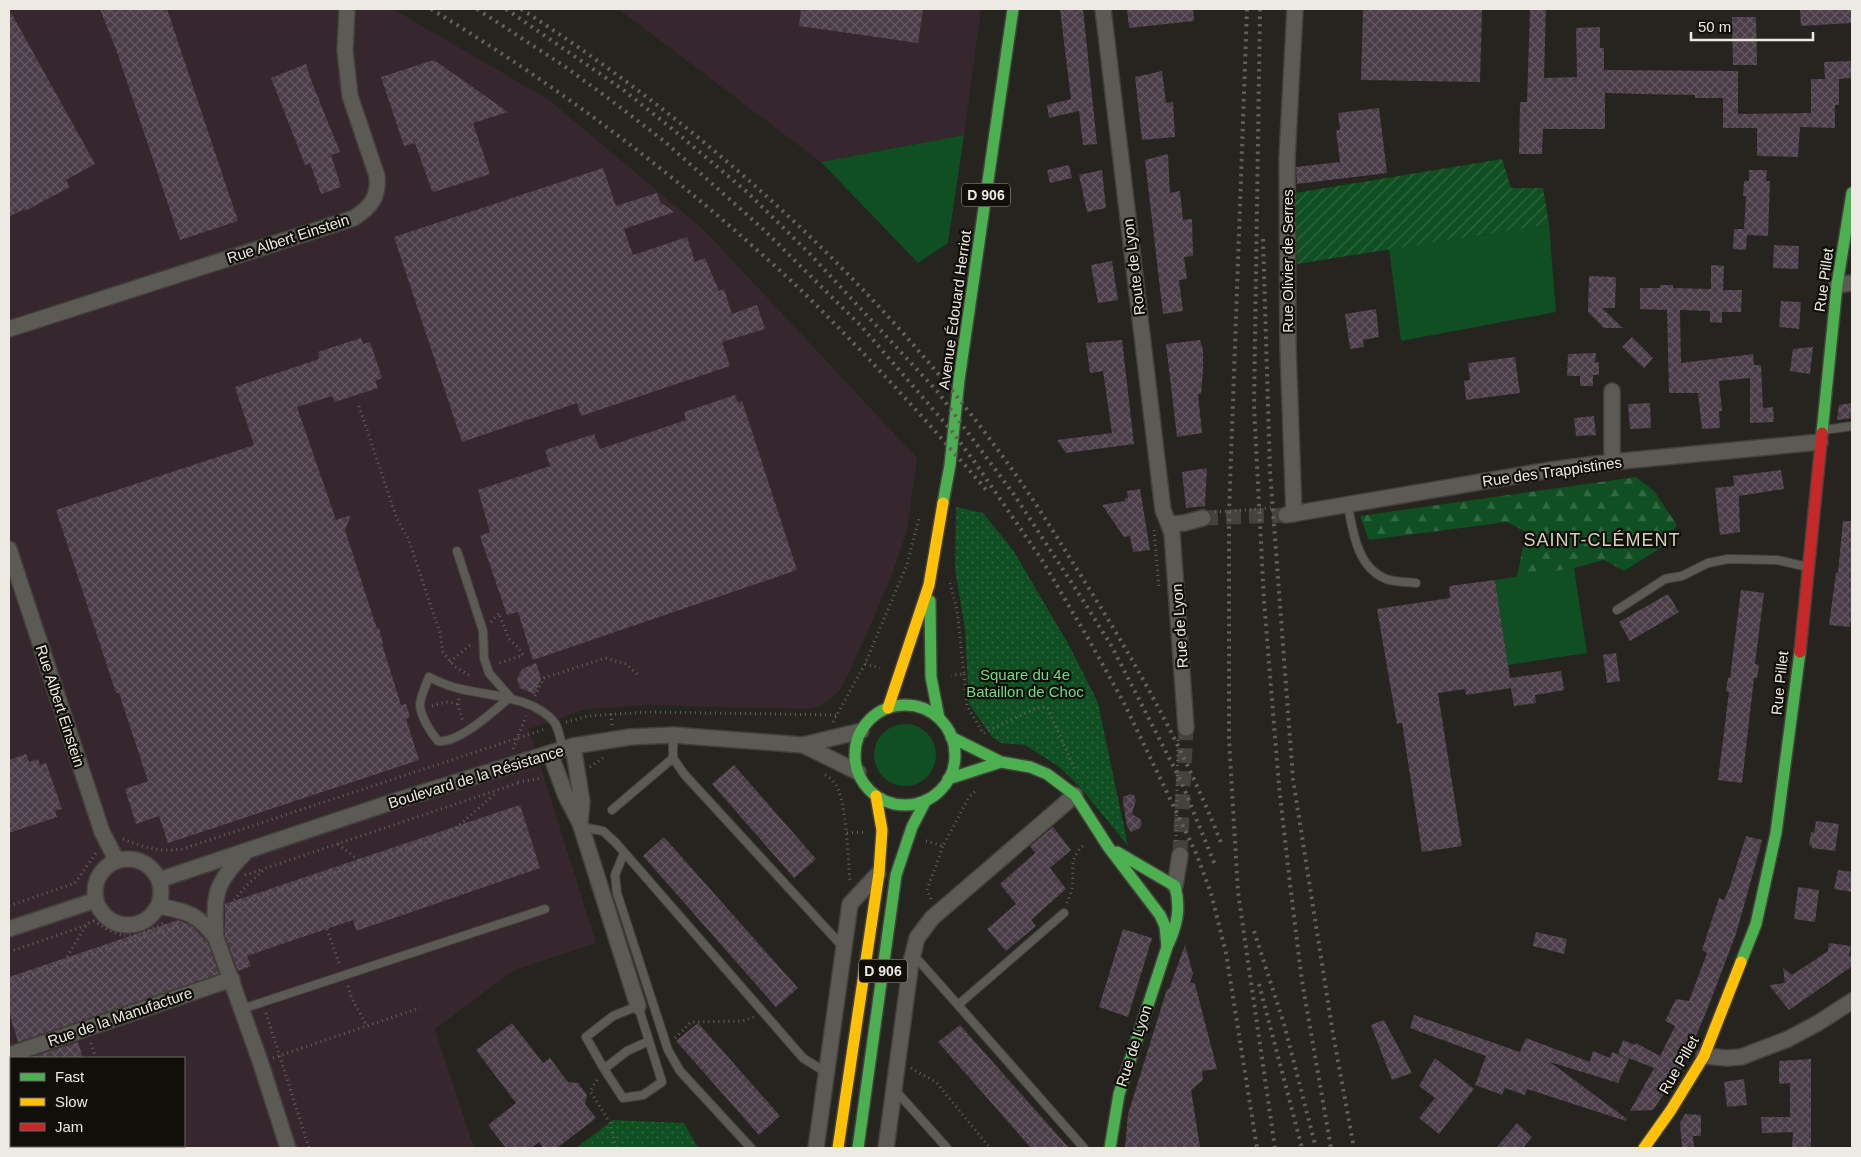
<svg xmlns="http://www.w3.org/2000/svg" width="1861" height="1157" font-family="Arial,sans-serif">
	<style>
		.industrial { fill: #36272e; fill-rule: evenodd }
		.grass { fill: #0f4f21 }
		.forest { fill: url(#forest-firs) }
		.park { fill: url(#park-dots) }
		.garden { fill: url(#garden-furrows) }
		.building { fill: url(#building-cross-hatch) }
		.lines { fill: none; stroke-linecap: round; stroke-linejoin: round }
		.street-tunnel { stroke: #44423b; stroke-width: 15; stroke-dasharray: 15 8; stroke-linecap: butt }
		.lane-casing { stroke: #43413c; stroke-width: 10 }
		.street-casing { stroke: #43413c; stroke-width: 18 }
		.fast-casing { stroke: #43413c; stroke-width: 14 }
		.slow-casing { stroke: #43413c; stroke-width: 14 }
		.jam-casing { stroke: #43413c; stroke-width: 14 }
		.path { stroke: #63625e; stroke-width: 3; stroke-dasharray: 1 4; stroke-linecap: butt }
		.lane { stroke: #5c5a55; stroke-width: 8 }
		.street { stroke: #5c5a55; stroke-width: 15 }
		.fast { stroke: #4caf50; stroke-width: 11 }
		.slow { stroke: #ffc107; stroke-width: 11 }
		.jam { stroke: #c62828; stroke-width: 11 }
		.rail { stroke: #62605c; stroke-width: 4; stroke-dasharray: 2.5 5; stroke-linecap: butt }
		.labels { text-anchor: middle; stroke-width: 4.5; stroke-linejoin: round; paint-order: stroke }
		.shield { fill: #110f09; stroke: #aaa8a1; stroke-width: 1 }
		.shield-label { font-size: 14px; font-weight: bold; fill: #eceae2 }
		.street-label { font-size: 15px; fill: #eceae2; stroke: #110f09 }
		.park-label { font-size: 15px; fill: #72dc85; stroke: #110f09 }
		.quarter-label { font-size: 18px; letter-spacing: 1px; fill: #d5d0c0; stroke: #110f09 }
	</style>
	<defs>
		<pattern id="forest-firs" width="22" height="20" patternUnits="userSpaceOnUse" patternTransform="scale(1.25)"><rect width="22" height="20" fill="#0f4f21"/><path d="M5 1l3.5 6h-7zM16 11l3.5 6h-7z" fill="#326841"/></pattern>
		<pattern id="park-dots" width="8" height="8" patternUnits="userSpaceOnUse" patternTransform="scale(1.25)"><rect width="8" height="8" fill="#0f4f21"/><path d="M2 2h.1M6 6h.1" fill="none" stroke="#326841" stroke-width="1.8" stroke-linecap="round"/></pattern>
		<pattern id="garden-furrows" width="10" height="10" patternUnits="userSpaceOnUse" patternTransform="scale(1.25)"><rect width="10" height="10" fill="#0f4f21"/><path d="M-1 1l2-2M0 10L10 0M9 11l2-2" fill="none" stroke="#326841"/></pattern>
		<pattern id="building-cross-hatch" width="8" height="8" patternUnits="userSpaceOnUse" patternTransform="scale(1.25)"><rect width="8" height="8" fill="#4a3d48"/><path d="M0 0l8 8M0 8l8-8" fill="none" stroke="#645962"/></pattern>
	</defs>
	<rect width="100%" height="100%" fill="#26241e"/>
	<path class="industrial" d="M9,9H393L549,100L704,230L917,458L907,531L891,577L851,669L840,690L830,699L818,707L808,709L649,705L586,709L529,729L596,943L513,971L435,1029L474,1148H9ZM11,1058H184V1146H11Z
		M618,9H981L964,135L821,162Z"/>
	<path class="grass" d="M964,135L948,243L918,263L821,162Z
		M1549,224L1556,312L1401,341L1389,249Z
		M1574,568L1587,653L1508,665L1495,580Z
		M874 755a31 31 0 1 1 62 0a31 31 0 1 1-62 0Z"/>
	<path class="forest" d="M1636,477L1654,491L1677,525L1662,547L1624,571L1604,560L1574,568L1517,577L1526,532L1507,522L1369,540L1360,516Z"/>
	<path class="park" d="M956,507L983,513L1013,550L1070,647L1098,703L1128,846L1081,788L1058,766L1025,745L1001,743L992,737L969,704L965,629L955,569Z
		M613,1120L684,1123L698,1148H576Z"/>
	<path class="garden" d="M1502,159L1511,188H1543L1549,224L1297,264L1295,193Z"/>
	<path class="building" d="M9,9L95,164L66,180L70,187L25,211L24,209L9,217Z
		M100,9H167L238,221L180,240L117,52Z
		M801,9H923L918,43L799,26Z
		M1060,9H1083L1097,144L1083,145L1079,111L1049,118L1047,105L1071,99Z
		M1127,9H1193L1194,21L1129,28Z
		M1363,9H1482L1480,82L1361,80Z
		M1530,9H1546L1544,78L1577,77L1576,28L1600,27V48H1604V70L1738,71V114L1811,113V79H1825L1824,62L1852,61V78L1839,79V105H1835V128L1800,127L1798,157L1757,156V128H1723V98H1695V95L1640,94L1605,93V129H1543L1542,154H1519L1520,102H1527Z
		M1800,9H1852V23L1801,26Z
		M1732,17H1756L1757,65H1733Z
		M434,60L508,112L473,123L490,174L434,192L432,191L415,143L404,146L381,77Z
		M306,64L311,80L340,152L331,155L341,187L321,194L310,163L305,165L271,78Z
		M1162,71L1166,103L1173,102L1175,137L1142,140L1135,77Z
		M1379,108L1387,173L1297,184L1296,167L1340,162L1336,130H1340L1338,113Z
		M1168,154L1170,193L1180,191L1183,220L1192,219L1193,256L1184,257L1187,279L1179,280L1183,311L1163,314L1145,160Z
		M1069,165L1072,178L1050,183L1047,170Z
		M603,168L616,206L657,193L660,202L674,212L624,229L633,255L687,237L695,262L705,258L719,291L724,289L732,314L757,305L765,329L722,342L730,366L581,416L577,403L462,442L394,237Z
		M1102,170L1106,208L1087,212L1079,175Z
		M1749,170H1767L1766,181H1770L1768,236L1747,235L1746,250L1733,249L1734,229H1744L1746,196H1743L1744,181H1749Z
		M1774,245L1799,246L1798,269L1773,268Z
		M1112,261L1118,300L1098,303L1091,265Z
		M1711,265L1724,266L1723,290H1742L1741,312H1722V323L1710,322V311L1680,310L1681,363L1753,354L1754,365H1761L1763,408L1773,407L1774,422L1750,423V378L1719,381L1722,411H1719L1720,428L1702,429L1698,393H1669L1667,310L1640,309V288H1660V285H1673V288L1711,289Z
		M1589,276L1616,277L1615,308H1602L1623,328H1604L1588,312Z
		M1781,301L1801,302L1799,329L1779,327Z
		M1376,309L1379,337L1363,340L1364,347L1350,349L1345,314Z
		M1632,337L1653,358L1644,368L1622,347Z
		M361,338L363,344L370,342L382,378L375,381L378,388L335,402L332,396L297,407L336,520L351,515L345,530L377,629L379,628L383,643L382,644L401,705L406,704L410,717L406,719L419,760L168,843L159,816L136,824L125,789L148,781L119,693H116L56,510L254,445L235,387L319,359L318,352Z
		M1122,340L1134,444L1066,453L1057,440L1112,433L1103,371L1090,373L1086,343Z
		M1200,340L1203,350V370L1201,394H1198L1202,433L1177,437L1166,344Z
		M1813,347L1810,374L1790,371L1793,349Z
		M1596,353L1595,363L1599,362V375H1593V386H1580V376H1567L1568,354Z
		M1515,357L1520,393L1466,400L1464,381L1470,380L1468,363Z
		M735,395L738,403L742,401L797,570L533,660L518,612L507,615L480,536L490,532L478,490L550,466L545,450L594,434L600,449L686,420L684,412Z
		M1650,403L1651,428L1630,429L1628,404Z
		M1852,403V418L1837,420L1839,405Z
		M1594,416L1596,435L1576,436L1574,418Z
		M1207,468L1205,506L1186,508L1182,472Z
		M1781,470L1784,489L1739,496L1740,532L1720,535L1715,488L1734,486L1733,476Z
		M1140,489L1150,550L1133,552L1130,536L1124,537L1102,505L1125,501V498H1128L1127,491Z
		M1843,521H1852V610L1850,627L1829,625L1836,573H1838Z
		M1495,580L1510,678L1561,671L1564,690L1535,695L1536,703L1514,706L1511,688L1466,695L1465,689L1438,693L1462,846L1422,852L1402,723L1397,724L1377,609L1450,598L1449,586Z
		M1741,590L1764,593L1755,664L1759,665L1757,678H1754L1742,783L1718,780L1729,692L1726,691L1728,678H1730Z
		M1668,594L1679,612L1630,641L1619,622Z
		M1616,653L1620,681L1607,683L1603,655Z
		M536,663L541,678L535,694L520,688L517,679L522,669Z
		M26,754L29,762L38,759L40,765L46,763L62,809L55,810L57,817L9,833V760Z
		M734,765L816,859L794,878L712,784Z
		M1130,794L1134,795L1136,800L1132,814L1140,819L1142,824L1140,828L1131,832L1127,826L1123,802V797Z
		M520,805L540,868L356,931L353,920L247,956L251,966L238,971L225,936V904Z
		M1816,821L1839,824L1835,851L1812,848V846L1809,845L1811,832L1814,833Z
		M1053,827L1071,850L1050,868L1066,889L1031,920L1036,926L1006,951L987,929L1016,904L1000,884L1035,853L1030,846Z
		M1746,836L1762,840L1760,848L1736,934L1707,1010L1683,1066L1653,1110L1630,1111L1654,1068L1618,1054L1623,1040L1635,1045L1636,1043L1660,1056L1675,1026L1665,1021L1676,999L1689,1001L1707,953L1702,950L1719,898L1724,900L1729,889Z
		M664,837L798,988L776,1007L643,856Z
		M1838,870L1852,872V892L1834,889Z
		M1798,887L1819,890L1815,922L1794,919Z
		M178,920L192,926L208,943L219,974L18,1042L9,1012V977Z
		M1123,929L1152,938L1128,1017L1099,1007Z
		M1536,932L1567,939L1564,954L1533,946Z
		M1829,943L1851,946L1849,956H1852L1851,967L1789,1010L1769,985L1785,983L1783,968L1792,975L1828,951Z
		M1185,945L1193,974L1190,982L1195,984L1217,1069L1202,1071L1203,1080L1191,1090L1200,1147L1199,1148H1125L1128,1114L1167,989H1169Z
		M1414,1015L1520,1052L1526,1038L1590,1062L1593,1051L1610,1058L1612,1052L1629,1059L1618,1083L1550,1062L1627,1119L1626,1121L1527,1089L1525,1095L1505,1088L1502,1095L1475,1085L1486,1056L1410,1028Z
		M1384,1020L1412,1073L1392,1080L1371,1025Z
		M512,1023L543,1063L550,1058L568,1082L578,1083L587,1095L585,1104L596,1118L557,1148H543L539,1142L531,1148H506L488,1125L516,1103L476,1050Z
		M698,1023L780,1116L759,1135L676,1041Z
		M960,1025L1069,1148H1031L938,1042Z
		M78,1042L83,1058H29Z
		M1435,1058L1474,1089L1439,1134L1419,1118L1435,1098L1419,1086Z
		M1811,1059V1148H1792L1793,1132L1762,1133L1761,1117H1790V1083L1779,1084V1061Z
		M1744,1079L1747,1105L1727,1107L1724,1082Z
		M1685,1114L1701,1115V1136H1693L1694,1148H1682L1680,1123Z
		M1517,1123L1532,1137L1523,1148H1496Z"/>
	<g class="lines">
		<path class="street-tunnel" d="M1203,518L1286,515
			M1180,855L1186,728"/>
		<defs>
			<path id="lane" d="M1824,430L1852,426
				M1348,506C1353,532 1357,567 1386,579C1394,582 1407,582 1416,583
				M457,551L483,631L484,658L489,673L510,697
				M1617,610L1665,579L1682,576L1708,563L1728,559L1777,560L1808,567
				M510,697C494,711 458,744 438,741C431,733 420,716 420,704C421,695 426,685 429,677C439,682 450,687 461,689C490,696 535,697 555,723C559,730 561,742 563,749
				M673,758L684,774L843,947
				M612,810L673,758V735
				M582,827L603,831L616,843L803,1058L827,1073
				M624,853L615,875L617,893L668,1050L680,1071L751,1148
				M1064,913L958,1005L1084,1148
				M912,956L919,961L958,1005
				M242,1009L545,909
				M604,1069L586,1037L613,1016L638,1006L662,1082L643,1095L623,1098L604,1069L627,1051L649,1041
				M895,1090L947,1148"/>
			<path id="street" d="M1103,9L1163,510L1172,533L1186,728
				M1837,285L1852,283
				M9,329L354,218C371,207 379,197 377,176L350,96L345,51L347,9
				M1612,462V391
				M1294,514L1288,347L1287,158L1295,9
				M1286,515L1550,470L1612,462L1820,442
				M1169,524L1184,523L1203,518
				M9,549L102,832L117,861
				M803,745L858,772
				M550,753L565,794L580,823L582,802L573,746
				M580,823L638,1006
				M95 892a33 33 0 1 1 66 0a33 33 0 1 1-66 0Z
				M159,880L395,801L573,746L630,737L673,735L803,745L861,731
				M1175,886L1180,855
				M158,906C187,911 198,914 216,938L260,1061L288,1148
				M9,929L96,900
				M216,938C214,896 213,885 244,854
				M9,1055L232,979
				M1704,1056L1727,1058L1741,1057L1788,1039L1818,1023L1852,1001
				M816,1148L850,904L878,874
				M886,1148L911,962L917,938L932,918L1075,795"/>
			<path id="fast" d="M1822,433L1837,285L1852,193
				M943,503L950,465L959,380L1013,9
				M930,601L931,677L939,718
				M855 755a50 50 0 1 1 100 0a50 50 0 1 1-100 0Z
				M951,737L1001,762L1030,767L1047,774L1075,795L1109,848L1160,915L1165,926L1167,947
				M948,779L1001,762
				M1117,852L1175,886
				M1741,962L1756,924L1776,833L1800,652
				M858,1148L896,875L912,827L926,800
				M1110,1148L1119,1094L1167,947C1177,926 1181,909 1175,886"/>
			<path id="slow" d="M888,708L929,585L943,503
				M838,1148L879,873L882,830L876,796
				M1644,1148L1671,1110L1704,1056L1741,962"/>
			<path id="jam" d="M1800,652L1822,433"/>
		</defs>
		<use href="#lane" class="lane-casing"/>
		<use href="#street" class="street-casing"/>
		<use href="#fast" class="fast-casing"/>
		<use href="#slow" class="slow-casing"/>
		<use href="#jam" class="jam-casing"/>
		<path class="path" d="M359,406L397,519L408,538L440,633L443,652L455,667L469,675
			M1215,512L1274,508
			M1154,530L1159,589
			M950,583L957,610L964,674L951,675
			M491,622L499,613L509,639L519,648L523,655L497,664
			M450,662L470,645
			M865,664L880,668
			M964,674L967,706L983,733
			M535,696L544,678L605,658L626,664L637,674
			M459,699L458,704L463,722
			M432,706L446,702L458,704
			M611,714L612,726
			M566,722L588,716L648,712L837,715
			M833,722L865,664L900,581L907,565L919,518
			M984,733L1036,708L1047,707L1076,772
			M513,749L526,716
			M590,767L603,758
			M825,775C828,777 832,779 834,782C847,798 848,860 850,882
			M518,782L543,778
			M847,833L864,832
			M123,839C146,848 157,852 182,849L545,729
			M926,841L943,846L969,797L977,790
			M1176,841L1178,740
			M338,844L362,863
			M245,875L263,869
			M931,899L927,890L943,846
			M1067,903C1069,898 1072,892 1072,887C1075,868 1067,860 1085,844
			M231,904L247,885L266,868L518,783
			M9,906L75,883L96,853
			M230,907L448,835L496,793
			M327,929L340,966
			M9,952L87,925
			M63,963L179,926
			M9,983L63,963L87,924L94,921C126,942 132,939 165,922
			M348,986L352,999L367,1026
			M266,1013L309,1148
			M675,1038L691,1022L743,1021L754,1017
			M91,1043L96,1058
			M273,1058L420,1008
			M911,1068L936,1082L990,1148
			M597,1080L590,1091L610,1123L616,1148"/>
		<use href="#lane" class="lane"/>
		<use href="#street" class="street"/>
		<use href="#fast" class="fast"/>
		<use href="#slow" class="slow"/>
		<use href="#jam" class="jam"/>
		<path class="rail" d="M431,9C540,75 643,150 739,234C767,259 796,284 822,311C880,369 935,430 988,492
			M477,9L564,66L612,101L664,141L762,228L862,327L950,429L974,461L1042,560L1089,640L1124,703L1196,853L1211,893L1226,953L1257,1148
			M506,9L622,89L670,127L747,192L809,253L937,391L1015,496L1077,591L1111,645L1181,781L1215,865
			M521,9C714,133 892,296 1023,485C1044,516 1063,547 1083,579C1137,664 1185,751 1222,845
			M1247,9L1229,514V739L1238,892L1275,1148
			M1260,9L1254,406L1264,601L1279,786L1290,884L1302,981L1331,1148
			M1263,239L1270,471L1293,779L1333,1034L1354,1148
			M1254,931L1284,1024L1316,1148
			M1259,984L1302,1148"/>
	</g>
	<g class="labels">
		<g class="shield">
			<rect x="962" y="183.5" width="48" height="23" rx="4"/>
			<rect x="859" y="959.5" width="48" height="23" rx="4"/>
		</g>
		<g class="shield-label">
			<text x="986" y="200">D 906</text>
			<text x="883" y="976">D 906</text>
		</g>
		<g class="street-label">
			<text transform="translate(288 239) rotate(-18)" y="5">Rue Albert Einstein</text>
			<text transform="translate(1288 261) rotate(-90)" y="5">Rue Olivier de Serres</text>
			<text transform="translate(1134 267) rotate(-97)" y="5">Route de Lyon</text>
			<text transform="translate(1824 280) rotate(-82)" y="5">Rue Pillet</text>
			<text transform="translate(955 310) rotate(-82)" y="5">Avenue Édouard Herriot</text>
			<text transform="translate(1552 472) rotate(-8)" y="5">Rue des Trappistines</text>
			<text transform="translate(1180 626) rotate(-94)" y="5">Rue de Lyon</text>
			<text transform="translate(1780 683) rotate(-84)" y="5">Rue Pillet</text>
			<text transform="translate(60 706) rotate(72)" y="5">Rue Albert Einstein</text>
			<text transform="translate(476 777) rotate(-17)" y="5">Boulevard de la Résistance</text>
			<text transform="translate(120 1017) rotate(-19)" y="5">Rue de la Manufacture</text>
			<text transform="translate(1134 1046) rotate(-72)" y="5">Rue de Lyon</text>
			<text transform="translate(1679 1065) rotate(-60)" y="5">Rue Pillet</text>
		</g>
		<g class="park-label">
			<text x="1025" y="680">Square du 4e<tspan x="1025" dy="17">Bataillon de Choc</tspan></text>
		</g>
		<g class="quarter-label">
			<text x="1602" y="546">SAINT-CLÉMENT</text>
		</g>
	</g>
	<rect width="1861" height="1157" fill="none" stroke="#eceae2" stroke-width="20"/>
	<rect x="10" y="1057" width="175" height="90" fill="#110f09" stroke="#696760"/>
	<rect x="20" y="1073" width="25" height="8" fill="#4caf50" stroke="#696760"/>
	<text x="55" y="1082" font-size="15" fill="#eceae2">Fast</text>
	<rect x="20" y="1098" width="25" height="8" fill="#ffc107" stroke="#696760"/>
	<text x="55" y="1107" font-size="15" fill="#eceae2">Slow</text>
	<rect x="20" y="1123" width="25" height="8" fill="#c62828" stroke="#696760"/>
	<text x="55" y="1132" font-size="15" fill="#eceae2">Jam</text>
	<path d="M1691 32v8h122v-8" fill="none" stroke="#eceae2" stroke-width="2.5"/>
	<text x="1698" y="32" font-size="15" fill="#eceae2" stroke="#110f09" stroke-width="4" paint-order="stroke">50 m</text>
</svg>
